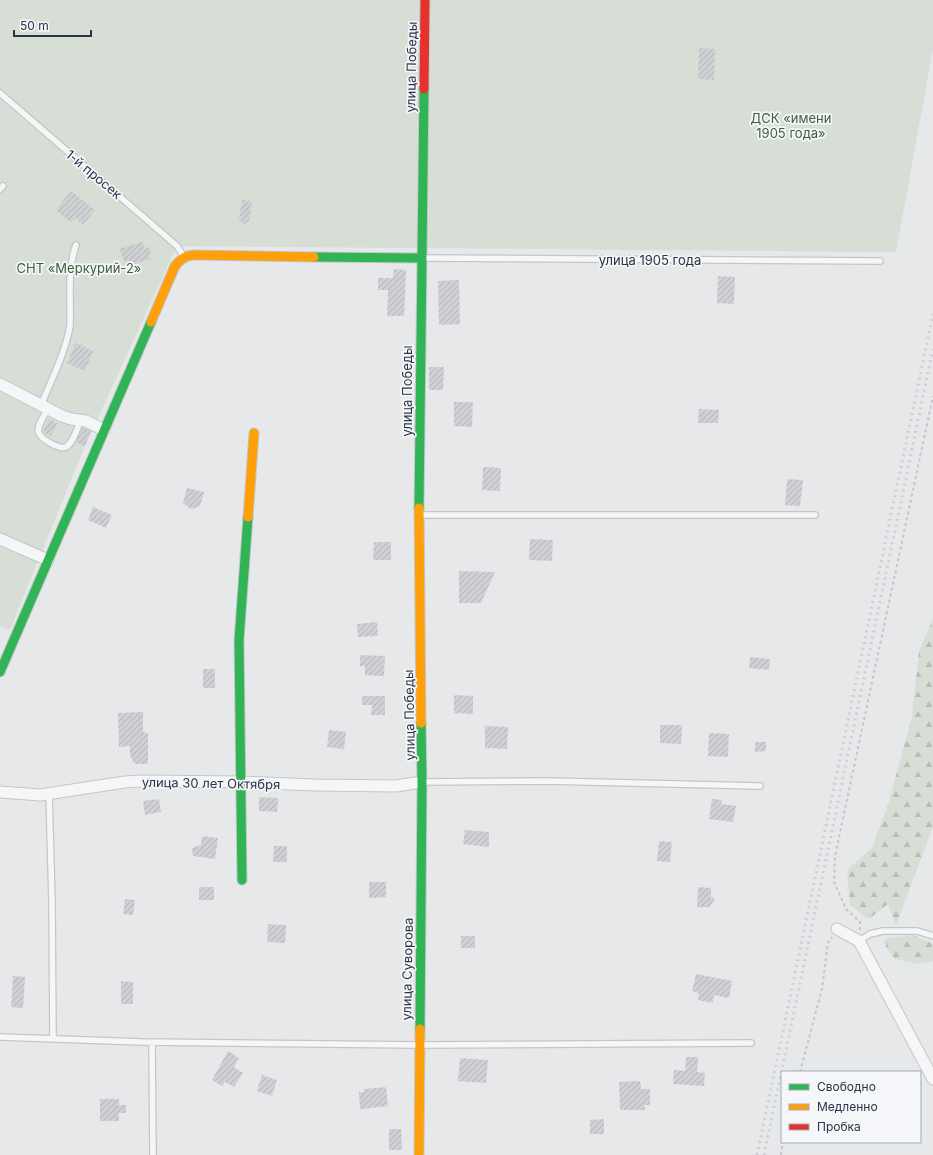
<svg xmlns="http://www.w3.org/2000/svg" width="933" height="1155" font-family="Inter,sans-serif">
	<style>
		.green { fill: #d6ded6 }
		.forest { fill: url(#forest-firs) }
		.building { fill: url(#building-hatch) }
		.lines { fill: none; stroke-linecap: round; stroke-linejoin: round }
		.lane-casing { stroke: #c4c6c8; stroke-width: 8 }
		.street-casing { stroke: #c4c6c8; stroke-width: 13 }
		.fast-casing { stroke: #c4c6c8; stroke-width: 11 }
		.slow-casing { stroke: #c4c6c8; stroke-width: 11 }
		.jam-casing { stroke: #c4c6c8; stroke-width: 11 }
		.path { stroke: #c5c6ca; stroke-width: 2; stroke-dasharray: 3 3; stroke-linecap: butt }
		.lane { stroke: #f5f6f7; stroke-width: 5.5 }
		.street { stroke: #f5f6f7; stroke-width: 11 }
		.fast { stroke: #30b455; stroke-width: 9 }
		.slow { stroke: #ff9f0a; stroke-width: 9 }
		.jam { stroke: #e5322d; stroke-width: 9 }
		.rail { stroke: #cecfd2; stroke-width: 3; stroke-dasharray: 2 4; stroke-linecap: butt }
		.labels { text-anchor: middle; stroke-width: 3.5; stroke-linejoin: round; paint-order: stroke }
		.street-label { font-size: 13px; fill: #2b3445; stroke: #f4f6f9 }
		.park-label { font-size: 13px; fill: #3f6138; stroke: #f4f6f9 }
	</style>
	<defs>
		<pattern id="forest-firs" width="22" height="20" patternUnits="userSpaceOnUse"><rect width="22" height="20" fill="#d6ded6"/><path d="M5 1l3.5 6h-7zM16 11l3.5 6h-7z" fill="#b8bfb9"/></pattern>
		<pattern id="building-hatch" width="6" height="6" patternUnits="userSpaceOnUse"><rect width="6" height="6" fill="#ced0d3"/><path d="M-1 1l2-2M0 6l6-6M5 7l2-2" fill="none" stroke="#b1b3b6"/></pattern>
	</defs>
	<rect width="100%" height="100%" fill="#e6e8ea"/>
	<path class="green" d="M0,0H933V49L896,252L177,246L85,446L10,630L0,626Z"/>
	<path class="forest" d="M933,619V827L896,925L888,904L869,919L850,905L847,870L872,848L889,802L912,716L919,651Z
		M913,935L933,944V961L918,964L895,959L886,947L885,939Z"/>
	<path class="building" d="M699,48L715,49L714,80L698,79Z
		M71,191L95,210L83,225L76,218L71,222L56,210Z
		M242,200L252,201L249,221L244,224L239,220Z
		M142,242L145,249L149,247L151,254L148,256L150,259L126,267L120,249Z
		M394,269L406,270L404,316H387L388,290H378V278H393Z
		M718,276L735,277L734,304L717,303Z
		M459,280L460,324L439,325L438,281Z
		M76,343L93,351L85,371L67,363Z
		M429,367H444L443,390H429Z
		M454,402H473L472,427L454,426Z
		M699,409L719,410L718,423H698Z
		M49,419L57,423L51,436L43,432Z
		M82,428H84L91,431L85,446L76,442Z
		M483,467L501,468L500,491L482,490Z
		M787,479L803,480L800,506L785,505Z
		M187,488L204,492L200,506L191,509L183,503Z
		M93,507L112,515L106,528L88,520Z
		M530,539L553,540L552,561L529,560Z
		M374,542H391V560H373Z
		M459,571L495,572L481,603H459Z
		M377,622L378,636L358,637L357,624Z
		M360,655L385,656L384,676L365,675V666H360Z
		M750,657L770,659L769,670L749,668Z
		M203,669H215V688H203Z
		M454,695L473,696V714L454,713Z
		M362,696H385V715H371L372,705H362Z
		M143,712V732L148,733V764H135L130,756V746L119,747L118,713Z
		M660,725H682L681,744L660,743Z
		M485,726L508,727L507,749L485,748Z
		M329,730L346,732L344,749L327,747Z
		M709,733L729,734L728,757L708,756Z
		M755,742H766V751L755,752Z
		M259,797L278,798L277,812L259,811Z
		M159,799L161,812L145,815L143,801Z
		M712,799L722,800L721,804L736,806L733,822L709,819Z
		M465,830L489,832V847L463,844Z
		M202,836L218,838L215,859L193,856L192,848L201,845Z
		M659,841L672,842L670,862L657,861Z
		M274,846H287V862H273Z
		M369,882H386V897L369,898Z
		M199,887H214V900H199Z
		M698,887L711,888V897L715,898L710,907H697Z
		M125,899L135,900L133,915L123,914Z
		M268,924L286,925L285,943L267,942Z
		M461,936H475V948H461Z
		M696,974L732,981L729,998L714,995L713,1003L698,1000L699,993L692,991Z
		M13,976L25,977L23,1008L11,1007Z
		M121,981L133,982V1004H121Z
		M228,1051L239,1058L234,1067L243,1073L234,1087L225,1082L222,1086L212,1080Z
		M686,1057H698L697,1072L705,1073L704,1086L673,1084L674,1070L685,1071Z
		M460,1058L488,1060L486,1083L458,1081Z
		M262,1075L277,1080L272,1096L257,1091Z
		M640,1081L641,1089H650V1105H644L645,1110H620L619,1082Z
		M386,1087L388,1106L360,1109L359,1092H364V1089Z
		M100,1099H119V1105H126V1113H119V1121H100Z
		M604,1119V1134H590V1120Z
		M389,1129H401L402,1150H389Z"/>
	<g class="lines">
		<defs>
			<path id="lane" d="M0,93L177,246L184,257
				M0,189L3,186
				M422,258L880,261
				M41,405C52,379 65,353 70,326C71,300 67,269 76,245
				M48,408C38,428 30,433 54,445C58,446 61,449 66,447C74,442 77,428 81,420
				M419,515H815
				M423,782L548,781L760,786
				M49,794L52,902L53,1039
				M859,941L870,934L883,931H917L933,936
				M0,1037L143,1042L420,1045L751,1043
				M152,1042L153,1155"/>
			<path id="street" d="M0,384L62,416L71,419L86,421L104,430
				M0,539L48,560
				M0,792L40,795L125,782L142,781L240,782L314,785L396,786L422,782
				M837,929L859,941L933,1079"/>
			<path id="fast" d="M314,257L421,258
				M419,508L424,89
				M0,672L151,322
				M242,880L239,640L248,517
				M420,1029L422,782L421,723"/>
			<path id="slow" d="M151,322L175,266C181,259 186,255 195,255L314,257
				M419,508L421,723
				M248,517L254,433
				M419,1155L420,1029"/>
			<path id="jam" d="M424,89L425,0"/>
		</defs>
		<use href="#lane" class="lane-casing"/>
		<use href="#street" class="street-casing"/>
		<use href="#fast" class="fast-casing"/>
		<use href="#slow" class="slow-casing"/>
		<use href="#jam" class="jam-casing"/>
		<path class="path" d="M860,930V922L846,909L834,882L835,856L933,396
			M800,1072L822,989L828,942L832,937
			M781,1155L783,1142"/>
		<use href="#lane" class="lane"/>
		<use href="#street" class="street"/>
		<use href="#fast" class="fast"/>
		<use href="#slow" class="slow"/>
		<use href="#jam" class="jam"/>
		<path class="rail" d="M757,1155L933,314
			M764,1155L933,349"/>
	</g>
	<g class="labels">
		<g class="street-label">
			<text transform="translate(411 67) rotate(-89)" y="5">улица Победы</text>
			<text transform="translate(94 174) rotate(40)" y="5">1-й просек</text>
			<text x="650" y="265">улица 1905 года</text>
			<text transform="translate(407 391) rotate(-90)" y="5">улица Победы</text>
			<text transform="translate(409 715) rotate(-91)" y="5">улица Победы</text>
			<text transform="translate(211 783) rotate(1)" y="5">улица 30 лет Октября</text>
			<text transform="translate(407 969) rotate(-89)" y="5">улица Суворова</text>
		</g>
		<g class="park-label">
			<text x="791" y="123">ДСК «имени<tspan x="791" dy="15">1905 года»</tspan></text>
			<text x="79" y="273">СНТ «Меркурий-2»</text>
		</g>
	</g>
	<rect x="781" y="1071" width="140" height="72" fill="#f4f6f9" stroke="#a4a8b1"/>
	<rect x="789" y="1084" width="20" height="6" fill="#30b455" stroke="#a4a8b1"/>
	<text x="817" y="1091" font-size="12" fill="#2b3445">Свободно</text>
	<rect x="789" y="1104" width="20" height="6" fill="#ff9f0a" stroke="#a4a8b1"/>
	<text x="817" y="1111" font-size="12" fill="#2b3445">Медленно</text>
	<rect x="789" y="1124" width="20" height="6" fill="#e5322d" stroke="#a4a8b1"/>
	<text x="817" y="1131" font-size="12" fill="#2b3445">Пробка</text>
	<path d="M14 30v6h77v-6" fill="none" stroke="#2b3445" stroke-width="2"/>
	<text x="20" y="30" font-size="12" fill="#2b3445" stroke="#f4f6f9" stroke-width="3" paint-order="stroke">50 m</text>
</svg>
